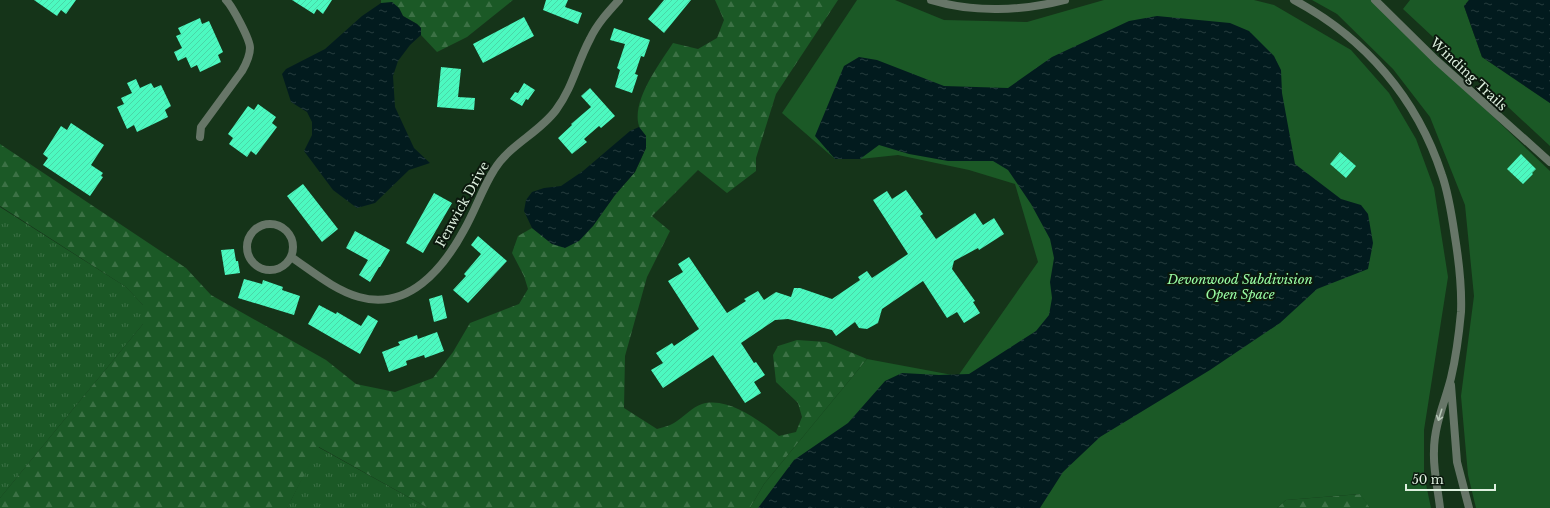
<svg xmlns="http://www.w3.org/2000/svg" width="1550" height="508" font-family="'Libre Baskerville',serif">
	<style>
		.grass { fill: url(#grass-tufts) }
		.forest { fill: url(#forest-firs) }
		.park { fill: #1b5926 }
		.water { fill: url(#water-ripples) }
		.building { fill: url(#building-hatch) }
		.lines { fill: none; stroke-linecap: round; stroke-linejoin: round }
		.minor { stroke: #677668; stroke-width: 8 }
		.oneway { stroke: #b4c5b5 }
		.labels { text-anchor: middle; stroke-width: 4; stroke-linejoin: round; paint-order: stroke }
		.street-label { font-size: 13px; fill: #def0df; stroke: #0b180d }
		.park-label { font-size: 13px; font-style: italic; fill: #99fda4; stroke: #0b180d }
	</style>
	<defs>
		<pattern id="grass-tufts" width="24" height="20" patternUnits="userSpaceOnUse"><rect width="24" height="20" fill="#1b5926"/><path d="M3 7l-1-3M5 7V3M7 7l1-3M15 17l-1-3M17 17v-4M19 17l1-3" fill="none" stroke="#3c7145"/></pattern>
		<pattern id="forest-firs" width="22" height="20" patternUnits="userSpaceOnUse"><rect width="22" height="20" fill="#1b5926"/><path d="M5 1l3.5 6h-7zM16 11l3.5 6h-7z" fill="#3c7145"/></pattern>
		<pattern id="water-ripples" width="26" height="14" patternUnits="userSpaceOnUse"><rect width="26" height="14" fill="#021b1e"/><path d="M2 4q2-2 4 0t4 0M15 11q2-2 4 0t4 0" fill="none" stroke="#263c3e"/></pattern>
		<pattern id="building-hatch" width="6" height="6" patternUnits="userSpaceOnUse"><rect width="6" height="6" fill="#4cf9c0"/><path d="M-1 1l2-2M0 6l6-6M5 7l2-2" fill="none" stroke="#4ad6a7"/></pattern>
	</defs>
	<rect width="100%" height="100%" fill="#153419"/>
	<path class="grass" d="M0,207L126,287L143,305V324L0,498Z
		M318,447L428,508H287Z"/>
	<path class="forest" d="M381,0H513L467,37L437,52L421,35V28L417,24L403,16L399,8L381,3Z
		M715,0H838L776,94L756,158V171L727,193L698,170L652,216L670,231L647,277L625,356L624,408L657,429C663,427 669,426 674,423C683,418 692,407 702,404C728,396 760,421 779,436L796,432L802,417L798,403L776,382L773,355L778,346L797,340L826,342L867,359L764,484L750,508H428L319,447L287,508H0V498L143,324V305L126,287L0,206V144L186,268L211,295L326,360L356,384L395,392L433,378L453,352L470,323L519,304L528,289L524,276L512,253L518,236L532,228L552,244L593,226L615,195L635,172L646,148V136C644,133 640,129 639,126C631,101 660,63 673,43L698,49L717,38L724,20Z
		M1361,494L1370,508H1277L1286,500Z"/>
	<path class="park" d="M857,0H895L944,20L1027,22L1104,0H1254L1274,5L1351,50L1389,93L1416,139L1434,188L1448,277L1424,430V475L1431,508H1370L1360,494L1286,500L1277,508H750L764,484L867,359L958,376L1038,262L1015,184L969,170L898,155L860,159H835L782,113Z
		M1312,0H1371L1550,171V508H1476L1468,475L1461,396L1474,296L1465,205L1430,117L1393,69L1337,14Z
		M1410,0H1469L1464,6L1482,57L1550,103V146L1403,9Z"/>
	<path class="water" d="M1469,0H1550V103L1482,57L1464,6Z
		M392,2L399,8L403,16L417,24L421,28V35L410,45L398,61L393,76L395,107L414,148L430,163L409,170L375,203L357,208L333,190L304,151L312,135V122L307,112L291,102L282,74L286,69L325,49L362,16L381,3Z
		M1157,16L1230,23L1249,31L1274,56L1281,70L1282,93L1295,164L1341,199L1361,205L1368,214L1373,243L1368,269L1317,289L1280,323L1210,370L1100,437L1063,472L1040,508H758L794,460L848,423L885,381L902,373L939,375L969,374L1036,331L1049,315L1052,298L1050,282L1054,258L1050,239L1031,204L1008,170L993,161H948L909,154L879,145L860,159H835L815,136L844,66L859,57L877,60L944,86L1008,88L1052,57L1129,21Z
		M639,127L646,136V148L635,172L615,195L593,226L579,241L565,248L552,244L532,228L524,211L526,200L532,192L544,188L561,186L583,171L630,131Z"/>
	<path class="building" d="M34,0H76L66,14L61,10L57,16Z
		M292,0H332L323,14L317,9L314,14Z
		M546,0H568L565,7L582,13L578,24L543,10Z
		M664,0H691L664,33L648,19Z
		M524,17L534,36L483,63L473,44Z
		M200,18L202,24L209,21L223,52L218,55L221,62L200,72L197,65L191,68L186,57L178,61L174,52L182,48L176,36L181,34L178,28Z
		M614,28L650,40L644,57L641,56L635,74L638,75L632,93L615,87L620,70L617,68L625,44L610,40Z
		M441,67L461,69L458,97L475,98L474,110L437,107Z
		M136,79L140,88L151,83L154,88L161,85L171,106L165,110L168,117L137,132L134,125L127,129L117,107L124,104L121,98L132,93L127,83Z
		M524,83L535,90L528,100L526,99L522,106L510,99L515,92L518,93Z
		M590,88L615,116L601,128L599,126L584,139L587,142L572,154L558,138L572,125L571,124L591,107L581,96Z
		M258,104L276,117L272,123L277,127L256,155L251,151L247,157L229,144L233,138L228,134L248,106L254,110Z
		M71,123L104,145L91,165L103,173L101,176L103,177L90,196L43,165L48,158L43,154L61,126L67,130Z
		M1340,152L1356,166L1346,178L1330,164Z
		M1521,154L1536,169L1532,173L1533,174L1523,184L1507,169Z
		M303,184L338,229L322,242L287,196Z
		M906,190L923,214L920,216L936,239L975,213L983,225L994,218L1004,234L979,250L978,248L954,261L952,269L975,301L973,302L980,313L964,323L957,312L947,318L923,281L882,309L878,323L867,329L859,328L855,322L836,336L832,330L788,319L775,320L741,343L754,363L756,362L765,375L754,382L761,393L745,403L713,355L663,388L651,370L663,363L656,353L672,343L674,346L699,329L668,281L683,272L678,264L689,257L727,313L746,301L744,299L758,291L764,300L776,292L791,297L794,288H800L832,299L860,280L858,277L867,271L872,278L908,254L873,200L887,191L892,199Z
		M434,193L452,203L423,253L406,243Z
		M355,231L390,250L380,267H379L370,282L359,275L368,260L346,248Z
		M478,236L507,261L468,303L453,290L466,276L464,274L481,254L471,245Z
		M234,249L236,261H238L240,273L225,275L221,250Z
		M244,279L262,284L263,280L283,287L282,290L300,296L294,315L238,298Z
		M442,295L447,318L434,322L429,299Z
		M319,305L336,314L337,312L361,326L368,315L378,321L360,354L308,324Z
		M437,332L444,351L425,358L424,355L406,361L407,365L389,372L382,352L400,345L398,342L417,335L418,339Z"/>
	<g class="lines">
		<path class="minor" d="M931,0C973,13 1023,11 1065,0
			M1294,0C1365,38 1417,98 1442,175C1449,195 1452,217 1455,237C1459,262 1462,287 1461,312C1459,334 1456,357 1451,378C1445,402 1434,425 1434,451C1433,470 1438,489 1440,508
			M1375,0L1436,60L1550,162
			M200,137L201,127L242,71C246,64 250,56 250,48C250,39 232,6 226,0
			M247 247a23 23 0 1 1 46 0a23 23 0 1 1-46 0Z
			M291,257C312,271 334,290 359,297C408,311 443,269 464,230C475,211 482,189 494,170C509,145 539,133 556,110C573,87 577,63 590,39C597,24 608,12 619,0
			M1451,385L1457,462L1469,508"/>
	</g>
	<defs><path id="oneway-shaft" d="M-6 0H5M1.5-3L5.5 0L1.5 3" fill="none" stroke-width="1.6" stroke-linecap="round" stroke-linejoin="round"/></defs>
	<use class="oneway" href="#oneway-shaft" transform="translate(1440 415) rotate(107)"/>
	<g class="labels">
		<g class="street-label">
			<text transform="translate(1469 74) rotate(43)" y="5">Winding Trails</text>
			<text transform="translate(462 204) rotate(-61)" y="5">Fenwick Drive</text>
		</g>
		<g class="park-label">
			<text x="1240" y="284">Devonwood Subdivision<tspan x="1240" dy="15">Open Space</tspan></text>
		</g>
	</g>
	<path d="M1406 484v6h89v-6" fill="none" stroke="#def0df" stroke-width="2"/>
	<text x="1412" y="484" font-size="12" fill="#def0df" stroke="#0b180d" stroke-width="3" paint-order="stroke">50 m</text>
</svg>
